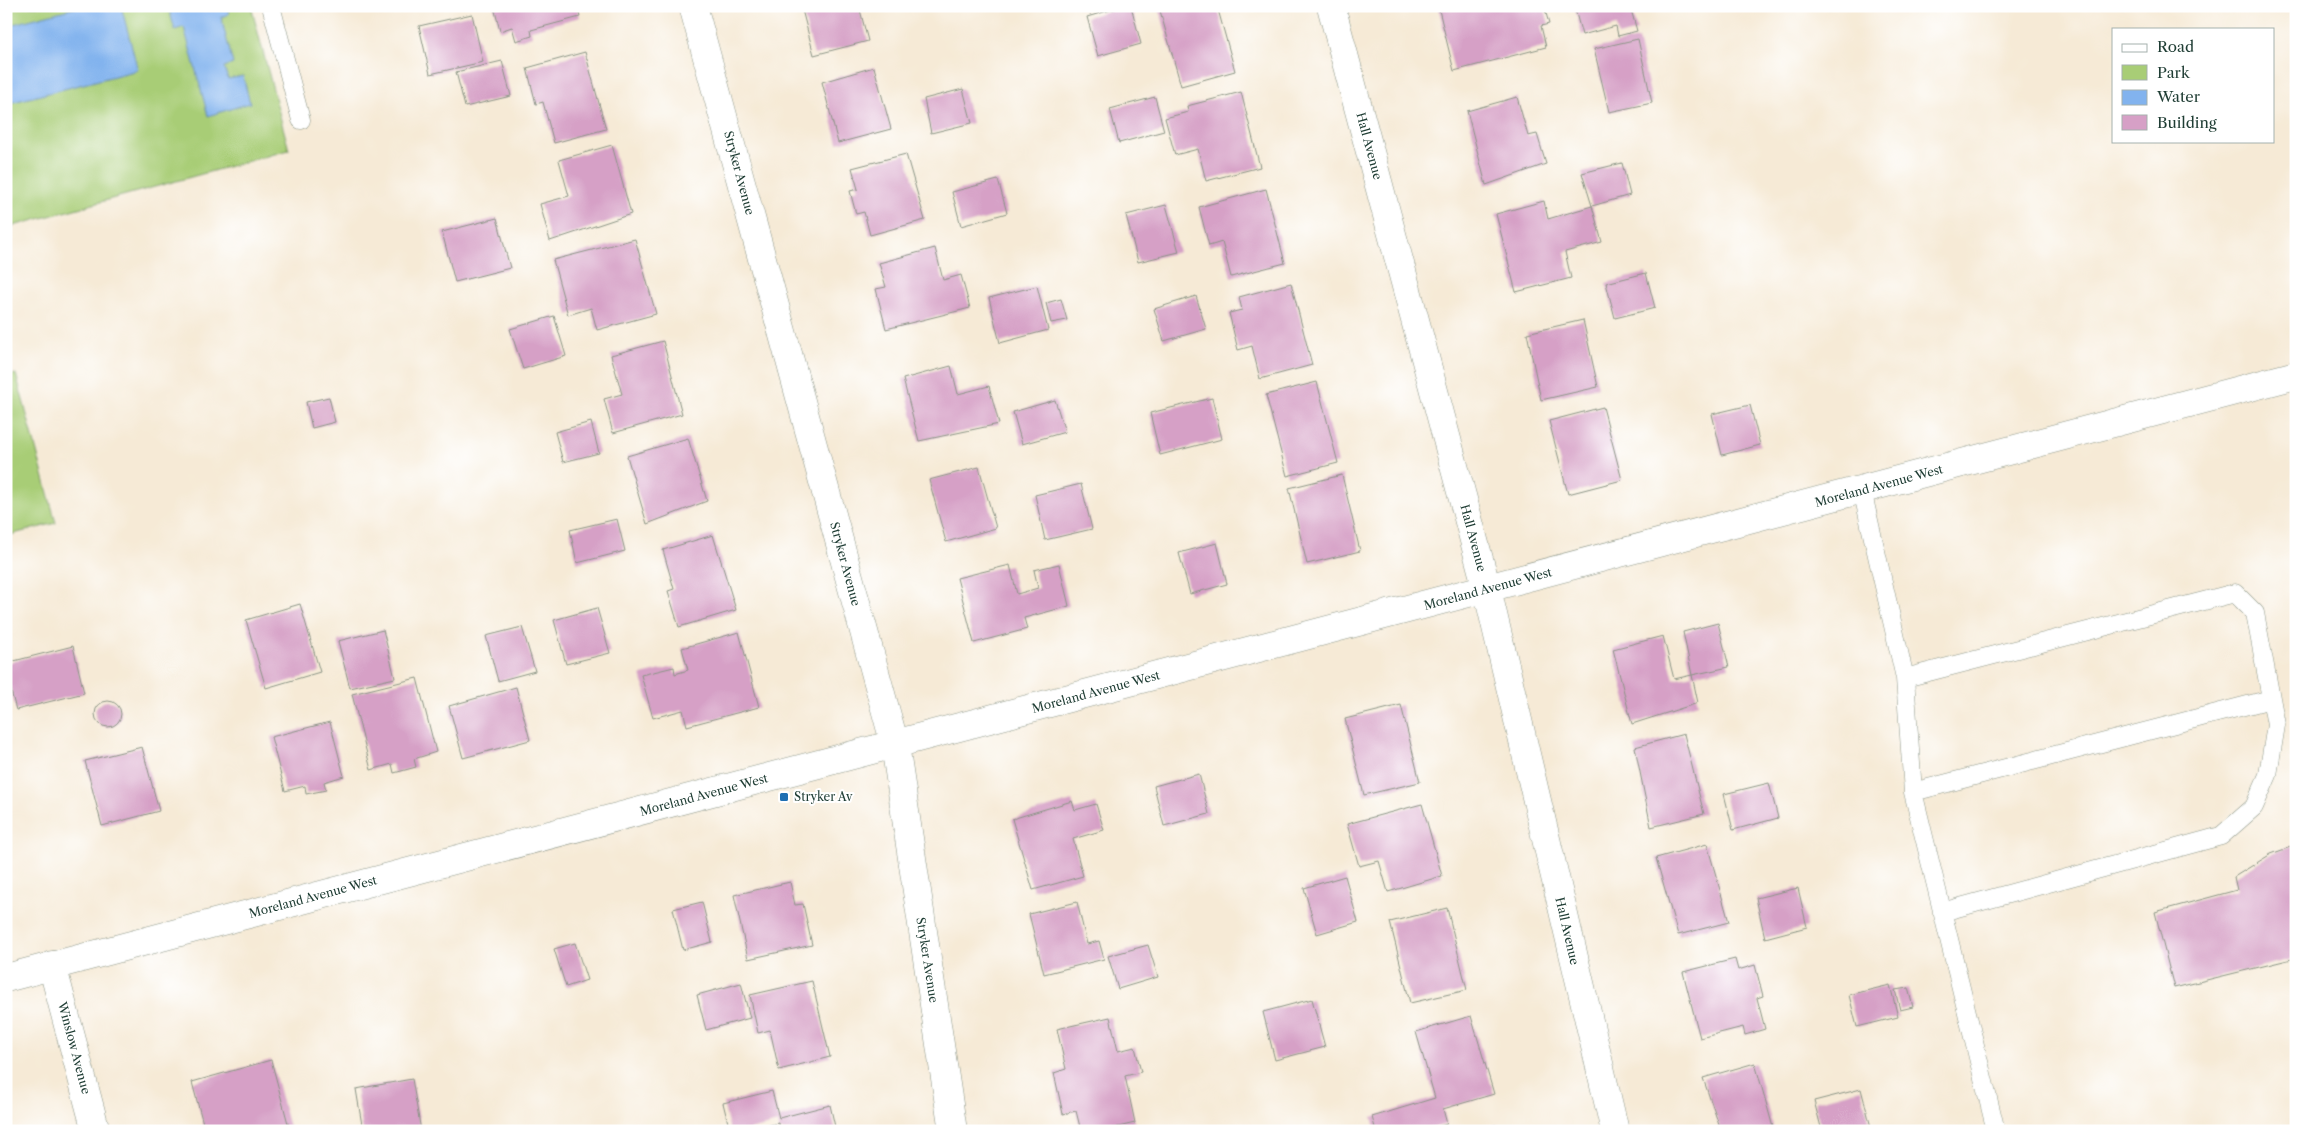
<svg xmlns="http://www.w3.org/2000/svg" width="2302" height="1137" font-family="'Libre Caslon Text',serif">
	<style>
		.green { fill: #a8cd76; stroke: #648555 }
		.water { fill: #82b3ee; stroke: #507891 }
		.building { fill: #d6a0c6 }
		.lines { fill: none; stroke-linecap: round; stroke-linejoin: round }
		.lane-casing { stroke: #8a9485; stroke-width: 19 }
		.street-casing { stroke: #8a9485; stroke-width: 29 }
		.secondary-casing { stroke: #8a9485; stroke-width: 29 }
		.lane { stroke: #fff; stroke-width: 18 }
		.street { stroke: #fff; stroke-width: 28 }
		.secondary { stroke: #fff; stroke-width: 28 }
		.poi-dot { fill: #1f6fb2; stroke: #fff; stroke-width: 2 }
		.labels { text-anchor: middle; stroke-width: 4; stroke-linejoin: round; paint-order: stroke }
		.street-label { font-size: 12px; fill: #1f3d34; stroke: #fff }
		.poi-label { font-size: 12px; fill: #1f3d34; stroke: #fff; text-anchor: start }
	</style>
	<rect width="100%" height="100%" fill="#fff"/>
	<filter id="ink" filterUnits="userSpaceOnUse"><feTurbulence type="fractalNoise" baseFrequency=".02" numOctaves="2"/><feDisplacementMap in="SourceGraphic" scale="10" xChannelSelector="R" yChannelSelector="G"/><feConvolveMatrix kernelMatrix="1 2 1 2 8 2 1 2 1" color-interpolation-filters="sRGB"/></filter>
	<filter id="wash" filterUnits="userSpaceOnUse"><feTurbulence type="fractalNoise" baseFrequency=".0096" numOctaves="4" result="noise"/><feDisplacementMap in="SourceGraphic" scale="20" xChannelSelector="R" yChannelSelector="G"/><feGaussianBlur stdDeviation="1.12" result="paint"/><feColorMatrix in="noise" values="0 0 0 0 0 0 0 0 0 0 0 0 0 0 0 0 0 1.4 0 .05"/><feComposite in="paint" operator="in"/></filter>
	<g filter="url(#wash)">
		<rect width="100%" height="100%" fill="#f6ead6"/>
		<path class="green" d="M6,6H251L289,150L6,228Z
			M16,374L56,523L6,536V376Z"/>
		<path class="water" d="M81,6H121L138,70L6,104V26Z
			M168,6H227L229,14L221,17L233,64L224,67L228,79L243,76L250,103L208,116L184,27L175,30Z"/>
		<g id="blocks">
			<path class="building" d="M577,6L580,17L531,30L532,36L516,41L512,27L500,31L494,7Z
				M801,6H859L868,41L814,55Z
				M1124,6H1131L1141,44L1098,56L1087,17Z
				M1163,6H1217L1235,71L1181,86L1159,7Z
				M1438,6H1544L1549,24L1541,26L1546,47L1454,71Z
				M1574,6H1630L1637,31L1618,36L1616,26L1582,35Z
				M472,14L483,62L430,74L419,26Z
				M1638,39L1652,103L1609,112L1594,49Z
				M585,52L606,129L554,143L543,102L536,104L527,68Z
				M502,61L511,96L465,107L456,72Z
				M874,67L891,129L838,143L822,82Z
				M963,89L972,123L931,133L924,99Z
				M1241,92L1260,167L1206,181L1198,149L1175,155L1165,118L1188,112L1187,106Z
				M1155,97L1164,131L1119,143L1110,109Z
				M1517,97L1528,136L1537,134L1546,164L1486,185L1467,111Z
				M612,145L631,214L550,241L540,204L569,196L559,160Z
				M906,154L925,220L870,235L864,212L856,214L850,191L858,189L852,168Z
				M1622,163L1630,195L1592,206L1602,242L1565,252L1571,278L1516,292L1496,214L1544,201L1548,219L1592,206L1582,173Z
				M998,180L1007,213L961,226L952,192Z
				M1266,189L1285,263L1231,277L1222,242L1209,246L1199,207Z
				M1166,205L1179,252L1138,262L1126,215Z
				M497,218L510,268L455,282L442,232Z
				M635,239L656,314L597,330L591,308L568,315L553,260Z
				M935,248L943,280L961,275L970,308L886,329L876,289L886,287L879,263Z
				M1646,273L1655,308L1615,318L1606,283Z
				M1291,283L1312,365L1260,379L1252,346L1238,350L1229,313L1242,310L1239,297Z
				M1037,286L1048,330L1000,343L989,298Z
				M1196,296L1206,329L1164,341L1154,309Z
				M1061,299L1067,320L1051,323L1046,303Z
				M554,316L566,356L523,369L510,329Z
				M1583,320L1598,387L1541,400L1527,333Z
				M663,341L682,414L613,433L604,399L622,394L611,355Z
				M951,366L958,394L989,386L999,424L919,441L903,379Z
				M1317,382L1338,463L1287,476L1266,395Z
				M329,397L335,422L312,428L306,402Z
				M1212,398L1222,439L1160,455L1150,413Z
				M1055,400L1065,432L1022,444L1013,412Z
				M1750,405L1760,445L1722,455L1712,414Z
				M1603,407L1622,480L1568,494L1549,421Z
				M591,422L599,453L563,462L555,432Z
				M688,438L707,501L647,524L627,456Z
				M979,467L996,528L946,542L929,480Z
				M1342,475L1360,551L1307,564L1289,488Z
				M1081,484L1092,529L1045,540L1035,495Z
				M617,519L625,551L577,563L570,530Z
				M713,535L736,610L679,627L668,591L674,589L663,550Z
				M1217,543L1227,584L1190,594L1179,553Z
				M1059,564L1069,606L1024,618L1027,629L974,643L957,578L1010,565L1017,594L1038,588L1034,570Z
				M300,604L320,672L266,688L246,620Z
				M597,608L610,653L566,664L554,620Z
				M1718,623L1729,667L1692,675L1683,632Z
				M522,627L535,671L498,681L486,636Z
				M383,630L395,678L350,688L338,641Z
				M739,632L759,707L687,726L683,710L653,718L641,675L674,667L675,674L688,670L682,648Z
				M1663,636L1674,679L1692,675L1698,703L1632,724L1613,649Z
				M73,646L84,693L16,710L6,672V663Z
				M417,678L436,752L414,759L416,767L394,773L392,764L371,770L352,694Z
				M516,687L530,740L463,758L449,706Z
				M95 714a13 13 0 1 1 26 0a13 13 0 1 1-26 0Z
				M1401,705L1420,782L1364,795L1345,719Z
				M330,722L344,776L324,782L326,790L306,794L305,786L285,791L271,737Z
				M1684,734L1704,814L1651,827L1635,747Z
				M142,747L159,811L102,826L85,761Z
				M1199,774L1209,814L1164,826L1154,786Z
				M1769,783L1778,818L1733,830L1724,794Z
				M1072,801L1075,810L1096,804L1104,830L1073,839L1083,876L1033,890L1012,819Z
				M1422,804L1442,876L1388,892L1379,861L1359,866L1347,824Z
				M1707,844L1729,922L1678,935L1656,858Z
				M2296,845V958L2174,988L2155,912L2237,890L2234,877L2271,854Z
				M1345,876L1358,922L1317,934L1304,888Z
				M790,882L795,905L803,904L812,945L748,959L734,895Z
				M1798,888L1807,927L1765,938L1756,898Z
				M702,902L712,942L683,950L673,909Z
				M1077,902L1087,944L1099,941L1104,959L1044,974L1029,914Z
				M1447,908L1467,990L1410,1003L1390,922Z
				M575,943L587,980L566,987L554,949Z
				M1148,945L1158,977L1118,989L1108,956Z
				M1735,959L1738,970L1755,965L1763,996L1757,998L1765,1029L1745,1035L1743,1027L1700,1038L1683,972Z
				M812,981L830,1057L779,1070L770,1030L758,1033L750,995Z
				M741,983L750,1018L706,1030L697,995Z
				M1890,985L1898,1017L1857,1027L1849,995Z
				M1908,988L1913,1007L1900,1010L1895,990Z
				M1312,999L1325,1047L1275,1060L1263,1012Z
				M1471,1016L1494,1094L1443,1109L1447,1124L1423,1131H1376L1372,1117L1435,1098L1416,1032Z
				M1110,1017L1118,1051L1135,1047L1141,1072L1125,1076L1135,1123L1101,1131H1081L1076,1111L1063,1114L1054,1073L1066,1069L1057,1029Z
				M271,1060L290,1131H205L192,1082Z
				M1755,1063L1774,1131H1721L1703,1078Z
				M412,1079L421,1131H363L356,1089Z
				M1861,1089L1872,1131H1822L1814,1101Z
				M772,1091L779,1118L830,1105L836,1131H779L778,1123L746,1131H730L723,1103Z
				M1496,1125L1497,1131H1476V1130Z"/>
		</g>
	</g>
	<g filter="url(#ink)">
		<use href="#blocks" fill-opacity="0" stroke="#8a9485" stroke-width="1"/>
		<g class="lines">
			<defs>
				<path id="lane" d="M271,6L301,120
					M1862,490L1905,678L1913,792L1996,1131
					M1905,678L2235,593L2255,613L2276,725L2268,775L2254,807L2221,836L1942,912
					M1913,792L2271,699"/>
				<path id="street" d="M693,6L895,745L953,1131
					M1331,6L1487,589L1615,1131
					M52,965L96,1131"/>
				<path id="secondary" d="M6,978L2296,375"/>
			</defs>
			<use href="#lane" class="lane-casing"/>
			<use href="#street" class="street-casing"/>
			<use href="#secondary" class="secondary-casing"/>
			<use href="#lane" class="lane"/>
			<use href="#street" class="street"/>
			<use href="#secondary" class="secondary"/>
		</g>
	</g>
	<rect class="poi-dot" x="779" y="792" width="10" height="10" rx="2.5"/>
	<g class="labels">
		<g class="street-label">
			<text transform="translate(1369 146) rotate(75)" y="4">Hall Avenue</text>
			<text transform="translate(739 173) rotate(75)" y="4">Stryker Avenue</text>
			<text transform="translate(1879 486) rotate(-15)" y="4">Moreland Avenue West</text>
			<text transform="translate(1473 538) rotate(75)" y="4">Hall Avenue</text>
			<text transform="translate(845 564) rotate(75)" y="4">Stryker Avenue</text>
			<text transform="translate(1488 589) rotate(-15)" y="4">Moreland Avenue West</text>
			<text transform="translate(1096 692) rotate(-15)" y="4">Moreland Avenue West</text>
			<text transform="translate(704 795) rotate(-15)" y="4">Moreland Avenue West</text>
			<text transform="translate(313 897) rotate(-15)" y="4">Moreland Avenue West</text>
			<text transform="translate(1567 931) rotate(77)" y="4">Hall Avenue</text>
			<text transform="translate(927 960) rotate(81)" y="4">Stryker Avenue</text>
			<text transform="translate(74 1048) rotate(75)" y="4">Winslow Avenue</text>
		</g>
		<g class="poi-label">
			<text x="794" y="801">Stryker Av</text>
		</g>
	</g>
	<rect width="2302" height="1137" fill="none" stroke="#fff" stroke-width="25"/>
	<rect x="2112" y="28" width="162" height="115" fill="#ffffff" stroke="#a5b1ae"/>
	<rect x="2122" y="44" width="25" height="8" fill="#ffffff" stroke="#a5b1ae"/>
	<text x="2157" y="52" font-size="15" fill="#1f3d34">Road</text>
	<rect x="2122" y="65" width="25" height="15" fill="#a8cd76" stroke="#a5b1ae"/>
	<text x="2157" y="78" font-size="15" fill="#1f3d34">Park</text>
	<rect x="2122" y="90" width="25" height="15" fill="#82b3ee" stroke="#a5b1ae"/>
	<text x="2157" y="102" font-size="15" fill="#1f3d34">Water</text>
	<rect x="2122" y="115" width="25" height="15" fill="#d6a0c6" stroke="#a5b1ae"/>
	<text x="2157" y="128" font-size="15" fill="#1f3d34">Building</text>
</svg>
